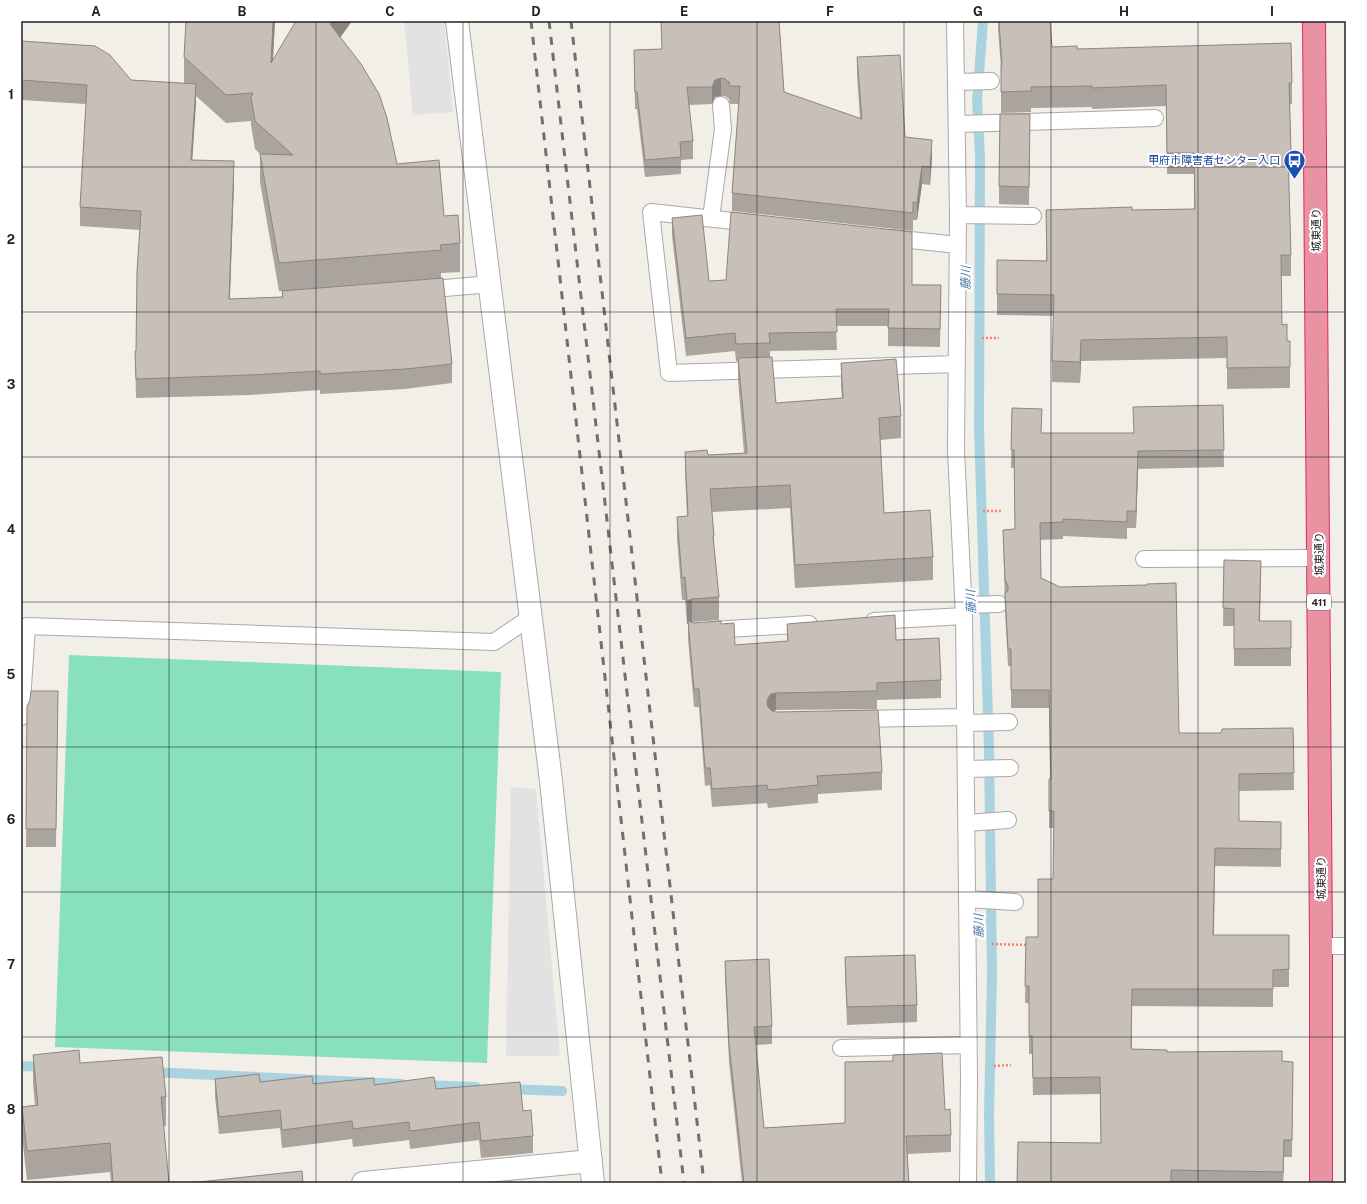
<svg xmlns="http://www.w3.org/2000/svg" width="1367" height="1204" font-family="'Public Sans','Noto Sans JP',sans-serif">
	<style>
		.pitch { fill: #88e0be }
		.parking { fill: #e2e2e2 }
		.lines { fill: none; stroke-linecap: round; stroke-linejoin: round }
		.stream { stroke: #aad3df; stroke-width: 10 }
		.lane-casing { stroke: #a9a9a9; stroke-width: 18 }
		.street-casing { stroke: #a9a9a9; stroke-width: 24 }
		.highway-casing { stroke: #dc2a67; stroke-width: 24 }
		.path { stroke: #fa8072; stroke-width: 2.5; stroke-dasharray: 2 2; stroke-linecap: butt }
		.lane { stroke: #fff; stroke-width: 16 }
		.street { stroke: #fff; stroke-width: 22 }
		.highway { stroke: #e892a2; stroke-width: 22 }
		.rail { stroke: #707070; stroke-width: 3; stroke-dasharray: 8 8; stroke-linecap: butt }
		.wall { fill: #aba49e; fill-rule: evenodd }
		.shaded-wall { fill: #8b8681 }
		.building { fill: #c7bfb8; stroke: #8b8681 }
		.grid { fill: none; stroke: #222; stroke-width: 1; stroke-opacity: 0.55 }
		.labels { text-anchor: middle; stroke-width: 4; stroke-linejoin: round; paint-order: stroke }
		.shield { fill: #fff; stroke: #646464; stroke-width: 1 }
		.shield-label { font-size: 10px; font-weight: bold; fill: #222 }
		.transit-label { font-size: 11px; fill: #164399; stroke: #fff; text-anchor: end }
		.street-label { font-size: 11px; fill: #222; stroke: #fff }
		.water-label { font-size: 12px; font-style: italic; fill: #4a7aab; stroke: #fff }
		.neatline { fill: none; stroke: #222; stroke-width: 1.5 }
		.grid-label { font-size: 13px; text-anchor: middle; font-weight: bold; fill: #222 }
	</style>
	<rect width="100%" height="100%" fill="#f2efe9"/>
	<path class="pitch" d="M69,655L501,672L487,1063L55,1047Z"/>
	<path class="parking" d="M404,21H444L453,112L413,115Z
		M511,787L536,789L560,1056H506Z"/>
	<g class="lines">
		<path class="stream" d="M983,21L977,101L980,156L979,428L989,750L992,972L989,1115L990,1183
			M22,1066L46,1067
			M150,1072L402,1084
			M422,1085L476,1087
			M508,1089L562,1091"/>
		<defs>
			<path id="lane" d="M955,21L958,215L956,450L964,616L969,1077L968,1183
				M956,82L991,81
				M957,124L1155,118
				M958,215L1033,216
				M711,218L723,129L721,105
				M751,223L651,212L669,373L957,364
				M891,238L958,245
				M422,290L491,284
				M1144,559L1319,558
				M964,605L999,604
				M874,621L964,616
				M712,630L809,624
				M21,717L27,626L494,642L531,617
				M858,719L965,717
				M965,723L1009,722
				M966,769L1010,768
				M967,823L1008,820
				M967,899L1015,902
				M1321,946H1346
				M841,1048L969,1045"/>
			<path id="street" d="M457,21L551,781L593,1183
				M363,1183L591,1161"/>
			<path id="highway" d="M1314,21L1321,946V1183"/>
		</defs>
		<use href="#lane" class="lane-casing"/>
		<use href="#street" class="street-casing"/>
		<use href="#highway" class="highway-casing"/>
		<path class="path" d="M982,338H999
			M983,511H1001
			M992,944L1029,945
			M994,1066L1011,1065"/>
		<use href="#lane" class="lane"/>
		<use href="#street" class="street"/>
		<use href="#highway" class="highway"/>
		<path class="rail" d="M531,21L662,1183
			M549,21L684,1183
			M571,21L704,1183"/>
	</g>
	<path class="wall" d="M186,21H275L273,60L352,21L340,37L397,164L444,216L460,243V272L441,273V278L452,364V383L405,389L320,394V390L250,395L136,398L135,351H136L140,230L80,226V207L86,104L21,100V41L131,80L184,83V57ZM196,96L226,123L251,121V125L255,149L260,154V182L279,291H282V297L230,299L234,181L192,160Z
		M661,21H779L784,92L860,119L857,75V57L905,137L932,158L930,185L922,184L917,220H913V231L732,211V193L739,104H730L729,99L725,96H721L715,97L712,104L689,105L693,141V159L681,160V174L645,177L637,109H635L634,50L662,49Z
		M998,21H1050L1052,47L1077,49L1292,83V104H1290L1291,173H1288L1291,255V276H1281L1282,325L1287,341L1290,367V388L1227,389V358L1081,361L1080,383L1052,382V361L1054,316L997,315V260L1046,261V210H1132L1194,209V174H1167L1166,106L1092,109V107L1031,108V112L1001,113V68L998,29Z
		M1030,131L1029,205L999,204V186Z
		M672,218L709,281L941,285L940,347L888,346V326H836L837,350L770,351V357L776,403L842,398L841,386V363L901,416V438L880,440L884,513L933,557V580L795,588L790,508L712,512L714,536V553L719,597V620L692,622H691L694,623L721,624L735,645L787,641V624L896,640L941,680V698L877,700V709L776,710L774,711L882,772V790L818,794V803L768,808L767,803L712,807L710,785L705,786L699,707H694L688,639V623L687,624L685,600H682L677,539V517L687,516L685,474V452L708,455L744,453L738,380V361H736L735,351L686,356L672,236Z
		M1223,405L1224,467L1138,469L1136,528H1127V539L1063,536V539L1040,540L1041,578L1179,733H1221L1293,728L1294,790L1239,791V821L1281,822V867L1215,866L1214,935H1289V987H1273V1007L1132,1006V1049L1293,1062L1292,1157H1284L1283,1183H1017L1101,1143L1100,1094L1033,1095L1032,1054H1029V1003H1025L1026,937H1038L1053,879L1054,828H1049V779H1050L1049,708H1011V666H1008L1005,611L1003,530L1015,529L1014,468H1011L1012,408L1041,433H1133Z
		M1224,560L1261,578L1260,621H1291V666H1234V626H1223Z
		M58,691L56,847H26L27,706Z
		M845,957L917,1005V1022L847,1025L845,975Z
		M725,961L772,1026V1044L755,1045L764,1128L845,1123L893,1061V1055L945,1110L951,1135V1152L907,1154L909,1183H742L729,1062L725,979Z
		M33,1055L80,1063L166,1097V1126H163L169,1183H111L110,1172L27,1180L22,1136V1107L35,1105L33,1084Z
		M215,1079L313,1084L374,1085L436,1089L523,1111L533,1136V1153L481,1158L479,1140L410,1149L409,1140L353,1147L352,1139L282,1148L280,1128L219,1134L215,1097Z"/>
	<path class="shaded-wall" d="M273,21H275L271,91V63Z
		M332,21H352L330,52V24Z
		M721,78V96L715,97L712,104V87L715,80Z
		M196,84V104L191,179V160Z
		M932,140V158L930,185V167Z
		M234,161V181L229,318V299Z
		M922,166V184L917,220V203Z
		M1081,340V361L1080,383V362Z
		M1138,451V469L1136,528V511Z
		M692,599V622L687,624V601Z
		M776,693V710L771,712L768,716L767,703L768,698L771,694Z
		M1284,1140V1157L1283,1183V1172Z"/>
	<path class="building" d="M186,21H273L271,63L296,21H332L330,24L361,64L379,94L387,118L397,164L439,160L444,216L458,215L460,243L440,245L441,250L279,263L260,154L293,155L255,121L251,97L253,93L226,95L184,57Z
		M661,21H779L784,92L862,119L857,57L900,55L905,137L932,140L930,167L922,166L917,203L913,202V213L732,193L740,86H730L729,82L725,79L721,78L715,80L712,87H687L693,141L680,142L681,157L645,160L637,92H635L634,50L662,49Z
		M999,21H1050L1052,47L1077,46V49L1291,43L1292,83H1289L1291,152H1288L1291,255H1281L1282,325L1287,324V341H1290V367L1227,368V337L1081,340L1080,362L1052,361L1054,295L997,294V260L1047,261L1046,210L1132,207V210L1195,209L1194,153H1167L1166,85L1092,88V86L1031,87V91L1001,92V65H1002Z
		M21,41L95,46L110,55L131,80L196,84L191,160L234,161L229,299L283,297L282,291L443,278L452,364L405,369L320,374V371L250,375L136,379L135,351H136L137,272L141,211L80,207L87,85L21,80Z
		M1000,114H1030L1029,187L999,186Z
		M731,212L912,232V285H941L940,329L888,328L889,309H836L837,332L769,333L770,343L736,344L735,333L686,338L672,218L702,215L709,281L726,280Z
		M772,357L776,403L843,398L841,363L896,359L901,416L879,418L884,513L930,510L933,557L795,565L790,485L710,489L714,536H713L719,597L692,599L687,601L685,577L682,578L677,517L688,516L685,452L707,450L708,455L747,453L738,358Z
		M1223,405L1224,450L1138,451L1136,511H1127V522L1063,519V522L1040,523L1041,578L1060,587L1147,585V584L1176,583L1179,733H1221L1222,729L1293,728L1294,773L1239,774V821L1281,822V849L1215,848L1213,935H1289V969L1273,970V989H1132L1131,1049L1167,1050V1052L1282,1051V1061L1293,1062L1292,1140H1284L1283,1172L1171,1170V1183H1017L1018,1142L1101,1143L1100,1077L1033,1078L1032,1036H1029V986H1025L1026,937H1038V879H1053L1054,811H1049V779H1051L1049,690H1011V649H1008L1005,593L1008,591V586L1005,579L1003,530L1015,529L1014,450H1011L1012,408L1042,409L1041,433H1134L1133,407Z
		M1224,560L1261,561L1259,621H1291V648L1234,649V609L1223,608Z
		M895,615L896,640L939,638L941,680L877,683V691L776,693L771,694L768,698L767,703L768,707L772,711L776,712L878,710L882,772L817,776L818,785L768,790L767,785L712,789L710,768H705L699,689H694L688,621L694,623L721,621V624L734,623L735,645L788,641L787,624Z
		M31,691H58L56,829H26L27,706L30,700Z
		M915,955L917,1005L847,1007L845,957Z
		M769,959L772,1026L754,1027L764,1128L845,1123V1062L893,1061V1055L942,1053L945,1110L950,1109L951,1135L906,1136L909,1183H744L729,1044L725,961Z
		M79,1050L80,1063L162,1057L166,1097H161L169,1183H113L110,1143L27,1151L22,1107L38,1105L33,1055Z
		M259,1074L260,1082L312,1076L313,1084L374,1078V1085L434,1077L436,1089L520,1082L523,1111L531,1110L533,1136L481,1141L479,1122L410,1131L409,1122L353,1129L352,1121L282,1130L280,1110L219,1117L215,1079Z
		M302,1171L303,1183H189Z"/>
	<path class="grid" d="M169,21V1183M316,21V1183M463,21V1183M610,21V1183M757,21V1183M904,21V1183M1051,21V1183M1198,21V1183M21,167H1346M21,312H1346M21,457H1346M21,602H1346M21,747H1346M21,892H1346M21,1037H1346"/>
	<defs>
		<symbol id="bus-pin" viewBox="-11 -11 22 30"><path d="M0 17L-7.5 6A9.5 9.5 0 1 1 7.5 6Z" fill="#1a4fb4" stroke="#fff"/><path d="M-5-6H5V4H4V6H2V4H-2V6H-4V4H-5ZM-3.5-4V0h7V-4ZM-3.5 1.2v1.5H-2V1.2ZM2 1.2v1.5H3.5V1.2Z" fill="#fff"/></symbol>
	</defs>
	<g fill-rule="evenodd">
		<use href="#bus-pin" x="1282" y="148" width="25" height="34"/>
	</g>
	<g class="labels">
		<rect class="shield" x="1307" y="594" width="24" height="16" rx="3"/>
		<g class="shield-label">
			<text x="1319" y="606">411</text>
		</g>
		<g class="transit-label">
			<text x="1280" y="164">甲府市障害者センター入口</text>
		</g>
		<g class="street-label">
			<text transform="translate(1316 230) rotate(-90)" y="4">城東通り</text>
			<text transform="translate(1319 554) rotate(-90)" y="4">城東通り</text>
			<text transform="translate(1321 878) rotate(-90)" y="4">城東通り</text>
		</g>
		<g class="water-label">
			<text transform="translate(966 278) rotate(-90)" y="4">藤川</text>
			<text transform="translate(971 602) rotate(-92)" y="4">藤川</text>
			<text transform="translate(979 926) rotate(-91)" y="4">藤川</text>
		</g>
	</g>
	<rect width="1367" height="1204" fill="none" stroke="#ffffff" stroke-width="44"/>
	<rect x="22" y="22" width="1323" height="1160" class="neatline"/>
	<g class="grid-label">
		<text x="96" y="16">A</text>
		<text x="242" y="16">B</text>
		<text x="390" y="16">C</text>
		<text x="536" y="16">D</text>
		<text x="684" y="16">E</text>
		<text x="830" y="16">F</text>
		<text x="978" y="16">G</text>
		<text x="1124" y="16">H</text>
		<text x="1272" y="16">I</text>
		<text x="11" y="99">1</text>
		<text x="11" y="244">2</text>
		<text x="11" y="389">3</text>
		<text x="11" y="534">4</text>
		<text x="11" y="679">5</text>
		<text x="11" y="824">6</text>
		<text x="11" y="969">7</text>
		<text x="11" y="1114">8</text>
	</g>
</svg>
